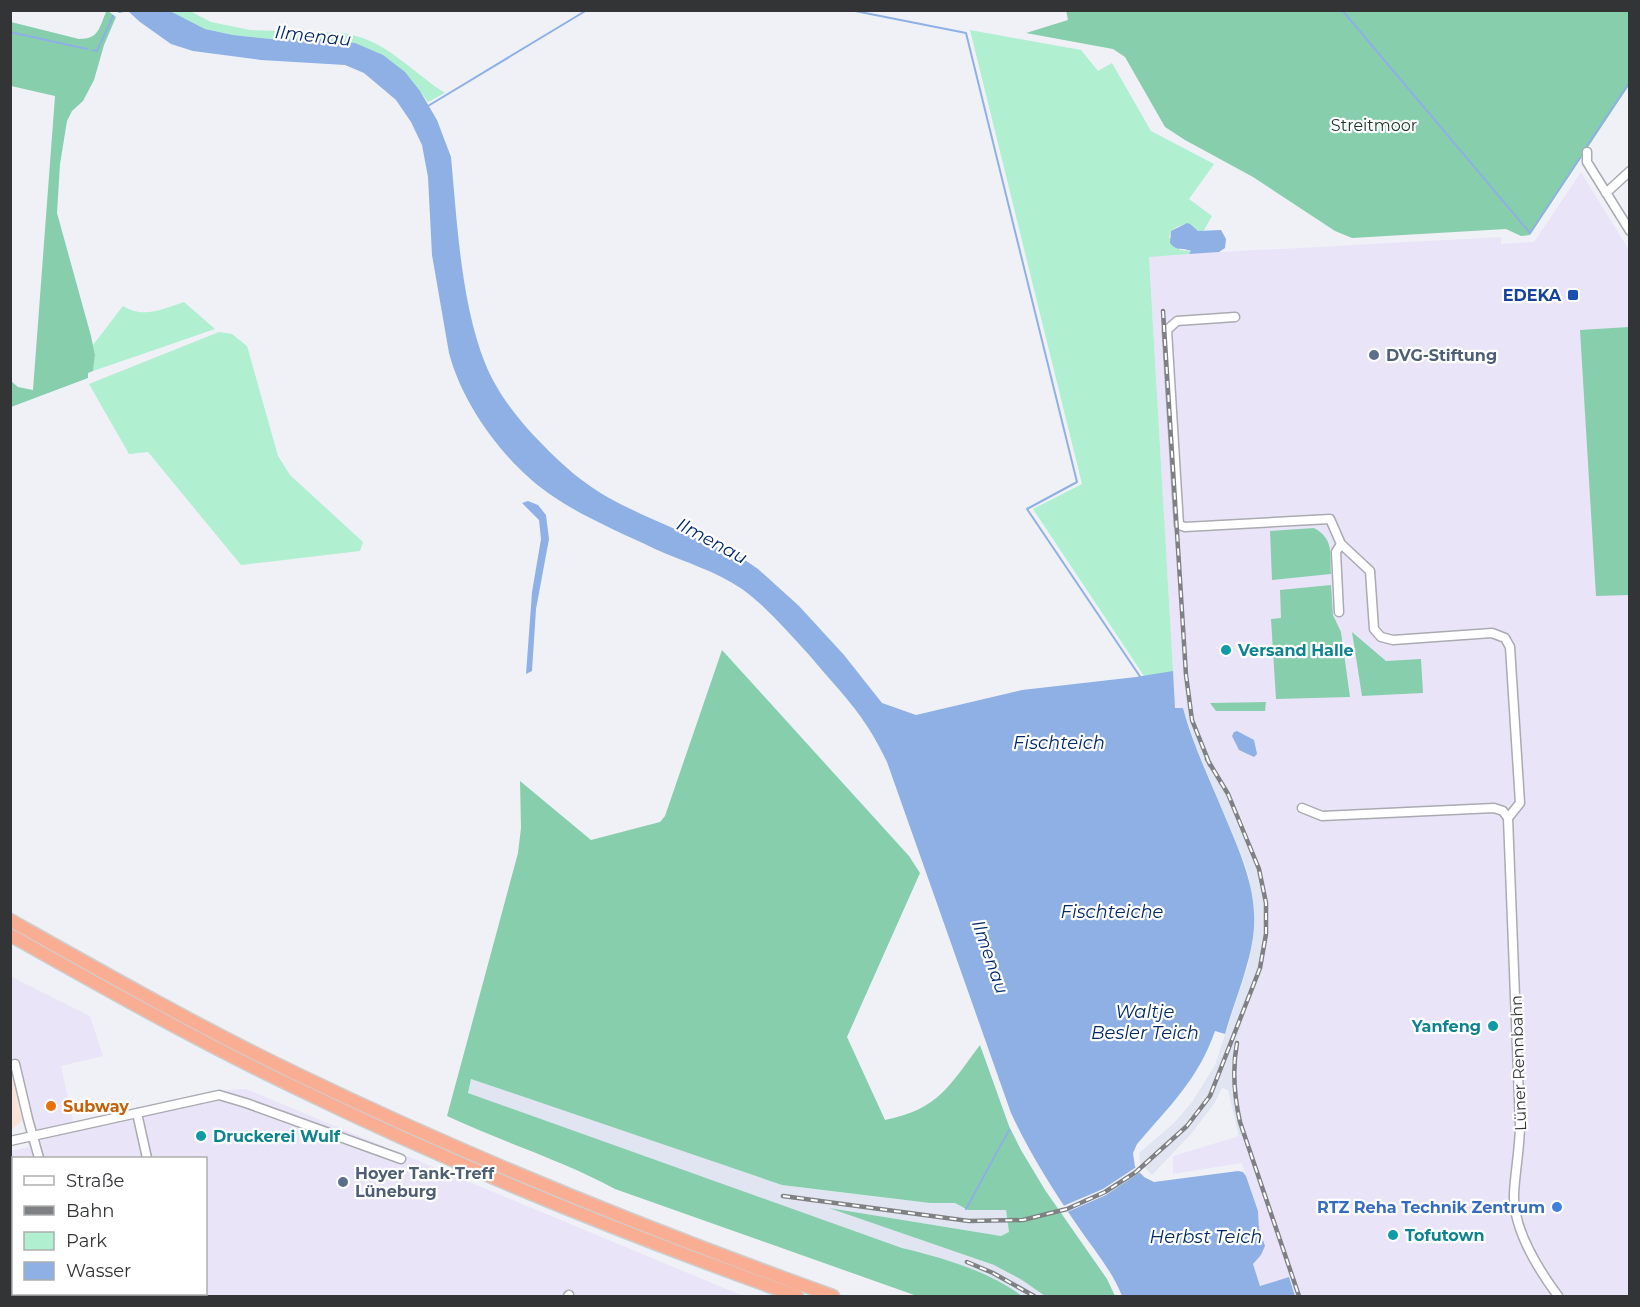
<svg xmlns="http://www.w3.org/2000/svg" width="1640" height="1307" font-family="Montserrat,sans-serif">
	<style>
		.commercial { fill: #f9e2d6 }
		.industrial { fill: #eae4f9 }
		.built { fill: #e0e5f1 }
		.green { fill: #b0efd0 }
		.forest { fill: #87cead }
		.water { fill: #8eb0e5 }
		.pier { fill: #eff1f7 }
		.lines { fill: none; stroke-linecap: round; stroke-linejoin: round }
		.stream { stroke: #8eb0e5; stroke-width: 2 }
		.minor-casing { stroke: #a9abb0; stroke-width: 11 }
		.highway-casing { stroke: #cececf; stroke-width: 15 }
		.minor { stroke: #fff; stroke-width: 8 }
		.highway { stroke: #f9ae93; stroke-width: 12 }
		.rail-casing { stroke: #7e8083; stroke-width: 4.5 }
		.rail { stroke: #fff; stroke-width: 2; stroke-dasharray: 7; stroke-linecap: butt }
		.transit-dot { fill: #1a4fb4; stroke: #fff; stroke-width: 2 }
		.service-dot { fill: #5c6f8a; stroke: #fff; stroke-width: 2 }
		.culture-dot { fill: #0f9aa8; stroke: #fff; stroke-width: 2 }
		.food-dot { fill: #e8710a; stroke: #fff; stroke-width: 2 }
		.shop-dot { fill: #3f7fe0; stroke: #fff; stroke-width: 2 }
		.labels { text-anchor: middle; stroke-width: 4.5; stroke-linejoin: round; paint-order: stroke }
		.park-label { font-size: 16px; fill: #143426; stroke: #fff }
		.transit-label { font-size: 16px; font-weight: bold; fill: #164399; stroke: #fff; text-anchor: end }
		.service-label { font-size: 16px; font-weight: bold; fill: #4e5e75; stroke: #fff; text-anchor: start }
		.culture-label { font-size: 16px; font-weight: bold; fill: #0d838f; stroke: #fff; text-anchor: start }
		.street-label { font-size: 16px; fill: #333436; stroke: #fff }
		.food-label { font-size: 16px; font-weight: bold; fill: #c56008; stroke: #fff; text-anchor: start }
		.shop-label { font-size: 16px; font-weight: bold; fill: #366cbe; stroke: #fff; text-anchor: end }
		.water-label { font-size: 18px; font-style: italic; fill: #012966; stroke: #fff }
	</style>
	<rect width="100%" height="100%" fill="#eff1f7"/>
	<path class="commercial" d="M10,1066L22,1121L11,1130H10Z"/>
	<path class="industrial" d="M1581,172L1629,250V1296H1295L1289,1277L1260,1286L1252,1264L1261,1255L1264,1241L1259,1228L1258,1211L1242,1163L1173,1174V1156L1246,1134L1237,1103L1235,1066L1239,1038L1247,1009L1262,974L1268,932L1264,880L1243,821L1231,792L1217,772L1191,708L1175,709L1149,256L1501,237V244L1534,242Z
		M10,976L90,1016L103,1056L61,1066L73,1122L210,1091L246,1089L743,1296H67L66,1294H206V1158H14V1244H11V1151L29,1147L11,1066Z"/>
	<path class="built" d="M1161,310H1164L1178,535L1191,708L1217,772L1231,792L1257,858L1268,902V932L1262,974L1247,1009L1239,1038L1235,1066L1237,1103L1246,1134L1239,1137L1228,1090L1222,1088L1214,1104L1192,1133L1152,1175L1140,1163L1139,1153L1173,1124L1192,1102L1215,1065L1248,965L1254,922L1249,878L1245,864L1196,747L1183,708H1186Z
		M471,1079L782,1185L930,1203H955L968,1210H1006L1009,1232L1001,1236L834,1209L994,1265L1022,1280L1045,1296H1022L1002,1283L975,1271L927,1254L903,1248L723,1185L468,1093Z"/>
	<path class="green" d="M170,11H190L211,22L250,30L344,33C388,41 409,70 445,93L428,102L420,91L271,39L233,35L205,29Z
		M970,30L1081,50L1098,71L1112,63L1151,131L1214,164L1189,199L1212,216L1203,232L1198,231C1188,222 1182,223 1171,231L1169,237L1180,250L1191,251L1189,254L1149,257L1173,671L1137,1143C1131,1155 1131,1163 1140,1174L1252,1264L1259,1287L1295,1296H1193L916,716L1144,676L1033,509L1082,484Z
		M184,302L215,329L93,371L95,355L93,345L123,306C144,319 163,309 184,302Z
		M219,332L232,334L247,346L278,456L290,475L363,542L360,551L241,565L148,452L129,454L89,384Z"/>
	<path class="forest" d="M1066,10L1629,11V85L1530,235L1521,236L1506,229L1352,238L1335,231L1253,177L1185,140L1165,127L1125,57L1113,49L1026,33L1068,20Z
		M108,11L116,17L104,45L94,80L83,101L72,111L67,121L60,164L57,213L91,336L95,355L93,371L88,373V378L11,407V381L18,387L33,390L55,96L11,86V22L79,39C99,39 99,28 106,12Z
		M1629,327V595L1596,596L1580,330Z
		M1314,528C1334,539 1330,553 1331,574L1272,580L1270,531Z
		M1331,585L1333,615L1341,632L1350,697L1276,699L1271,619L1281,618L1280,590Z
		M1352,632L1386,661L1421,659L1423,693L1362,696Z
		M722,650L909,856L920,873L847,1037L885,1120C939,1109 949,1086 980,1045L1009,1126L1021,1150L1045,1190L1107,1279L1115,1296H1045L1022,1280L994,1265L829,1208L1001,1236L1009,1232L1006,1210H968L955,1203H930L782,1185L471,1079L468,1093L902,1248C943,1258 989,1271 1022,1296H917L615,1189C562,1160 502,1142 447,1116L518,853L521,828L520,781L591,840L660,822L665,816Z
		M1266,702L1265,711H1216L1210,703Z"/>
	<path class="water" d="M116,11H170L205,29L233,35L271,39H320L355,43L383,55L405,72L420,91L437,120L451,157C457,221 461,303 485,363C497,393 519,421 542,444C562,465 584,484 609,498C652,521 698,538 742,558L758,569L799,606L844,655L882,703L916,715L1022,690L1136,677L1173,671L1175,708H1183C1193,746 1211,782 1226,819C1242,857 1259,895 1253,937C1248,971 1234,1002 1225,1034L1215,1031C1199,1078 1169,1107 1137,1144L1133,1153L1135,1167L1144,1177L1154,1182L1238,1171L1243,1172L1246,1176L1258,1211L1259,1228L1265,1246L1261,1255L1253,1264L1260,1286L1289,1277L1295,1296H1122C1112,1270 1093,1249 1077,1225C1053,1190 1029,1152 1011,1113L887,762C881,750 875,738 867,726C851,701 829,679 810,656C789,633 767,607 742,589C716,571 684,562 655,549C622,533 585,518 554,497C508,467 463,407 449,353L432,255L428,177L422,145L411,122L396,100L364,73L345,65L261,60L193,51L171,44L140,22L128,11L119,13Z
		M1187,223L1190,224L1198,231L1221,230L1226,239L1225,248L1219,252L1189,254L1191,251C1182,247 1177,252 1170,243L1171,231Z
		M528,501L538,505L546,515L549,539L536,609L532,671L526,674L532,592L541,539L539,520L522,503Z
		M1237,731L1254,740L1257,754L1254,757L1239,750L1232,736L1234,732Z"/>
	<path class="pier" d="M1138,1166L1142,1171L1106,1195L1065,1213L1061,1207L1103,1189Z"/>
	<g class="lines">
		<path class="stream" d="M850,10L966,33L1077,482L1027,509L1141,678
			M1342,10L1530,233L1580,158
			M10,32L87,49
			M93,50L97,51L113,16
			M428,106L587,10
			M1587,146L1630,82
			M966,1209L1009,1130"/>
		<defs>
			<path id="minor" d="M1587,152V162L1630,231
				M1606,193L1630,171
				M1235,317L1177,321L1167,330L1179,525L1185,527L1330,519L1341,544L1370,571L1374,629L1381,637L1393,640L1492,633L1505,638L1510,647L1520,803L1508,818
				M1339,612L1336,552L1341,544
				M1302,808L1322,816L1494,808L1503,811L1508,818L1520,1124C1520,1148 1515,1171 1514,1194C1513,1229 1538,1269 1558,1296
				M15,1064L28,1119L39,1158
				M137,1113L147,1158
				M10,1141L219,1095L246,1103L401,1159
				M70,1294L71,1296
				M178,1294V1296
				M568,1296L569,1295"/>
			<path id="highway" d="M10,920C106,974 201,1028 299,1075C473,1159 652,1231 833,1296
				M10,935C104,988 198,1041 294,1087C458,1167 626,1235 797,1296"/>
		</defs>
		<use href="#minor" class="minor-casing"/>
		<use href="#highway" class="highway-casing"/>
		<use href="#minor" class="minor"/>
		<use href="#highway" class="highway"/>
		<defs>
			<path id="rail" d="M1163,311L1186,675L1192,720L1210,765
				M1237,1043C1232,1070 1234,1095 1240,1122L1299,1296
				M783,1196L969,1221L1023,1220L1067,1209L1105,1192L1136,1172L1187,1126L1210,1096L1260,968L1266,934V903L1259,869L1228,794L1207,759
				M967,1262L993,1273L1034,1296"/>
		</defs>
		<use href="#rail" class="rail-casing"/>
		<use href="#rail" class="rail"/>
	</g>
	<rect class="transit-dot" x="1567" y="289" width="12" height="12" rx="3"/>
	<g class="service-dot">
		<circle cx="1374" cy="355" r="6"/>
		<circle cx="343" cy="1182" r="6"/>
	</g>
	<g class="culture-dot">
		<circle cx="1226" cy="650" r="6"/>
		<circle cx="1493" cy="1026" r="6"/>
		<circle cx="201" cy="1136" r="6"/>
		<circle cx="1393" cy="1235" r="6"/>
	</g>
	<circle class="food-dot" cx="51" cy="1106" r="6"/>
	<circle class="shop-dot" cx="1557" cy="1207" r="6"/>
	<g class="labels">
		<g class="park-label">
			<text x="1374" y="131">Streitmoor</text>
		</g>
		<g class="transit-label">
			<text x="1561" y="301">EDEKA</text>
		</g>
		<g class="service-label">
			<text x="1386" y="361">DVG-Stiftung</text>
			<text x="355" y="1179">Hoyer Tank-Treff<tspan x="355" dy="18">Lüneburg</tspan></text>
		</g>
		<g class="culture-label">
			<text x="1238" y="656">Versand Halle</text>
			<text x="1481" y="1032" text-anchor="end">Yanfeng</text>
			<text x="213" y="1142">Druckerei Wulf</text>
			<text x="1405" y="1241">Tofutown</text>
		</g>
		<g class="street-label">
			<text transform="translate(1518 1063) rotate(-92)" y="6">Lüner Rennbahn</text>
		</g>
		<g class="food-label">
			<text x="63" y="1112">Subway</text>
		</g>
		<g class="shop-label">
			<text x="1545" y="1213">RTZ Reha Technik Zentrum</text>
		</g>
		<g class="water-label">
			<text transform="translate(313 36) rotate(6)" y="6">Ilmenau</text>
			<text transform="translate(712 541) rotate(28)" y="6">Ilmenau</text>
			<text x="1059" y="749">Fischteich</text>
			<text x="1112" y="918">Fischteiche</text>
			<text transform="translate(990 957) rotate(71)" y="6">Ilmenau</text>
			<text x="1145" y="1018">Waltje<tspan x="1145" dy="21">Besler Teich</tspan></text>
			<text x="1206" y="1243">Herbst Teich</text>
		</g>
	</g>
	<rect width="1640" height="1307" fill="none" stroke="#333436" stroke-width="24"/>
	<rect x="12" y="1157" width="195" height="138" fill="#ffffff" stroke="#adaeaf" stroke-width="1.5"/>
	<rect x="24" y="1176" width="30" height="9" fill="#ffffff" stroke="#adaeaf" stroke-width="1.5"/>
	<text x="66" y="1187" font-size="18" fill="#333436">Straße</text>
	<rect x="24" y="1206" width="30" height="9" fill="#7e8083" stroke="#adaeaf" stroke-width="1.5"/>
	<text x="66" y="1217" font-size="18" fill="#333436">Bahn</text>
	<rect x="24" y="1232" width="30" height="18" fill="#b0efd0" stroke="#adaeaf" stroke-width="1.5"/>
	<text x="66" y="1247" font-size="18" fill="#333436">Park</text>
	<rect x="24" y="1262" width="30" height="18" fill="#8eb0e5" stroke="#adaeaf" stroke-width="1.5"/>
	<text x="66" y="1277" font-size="18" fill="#333436">Wasser</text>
</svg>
